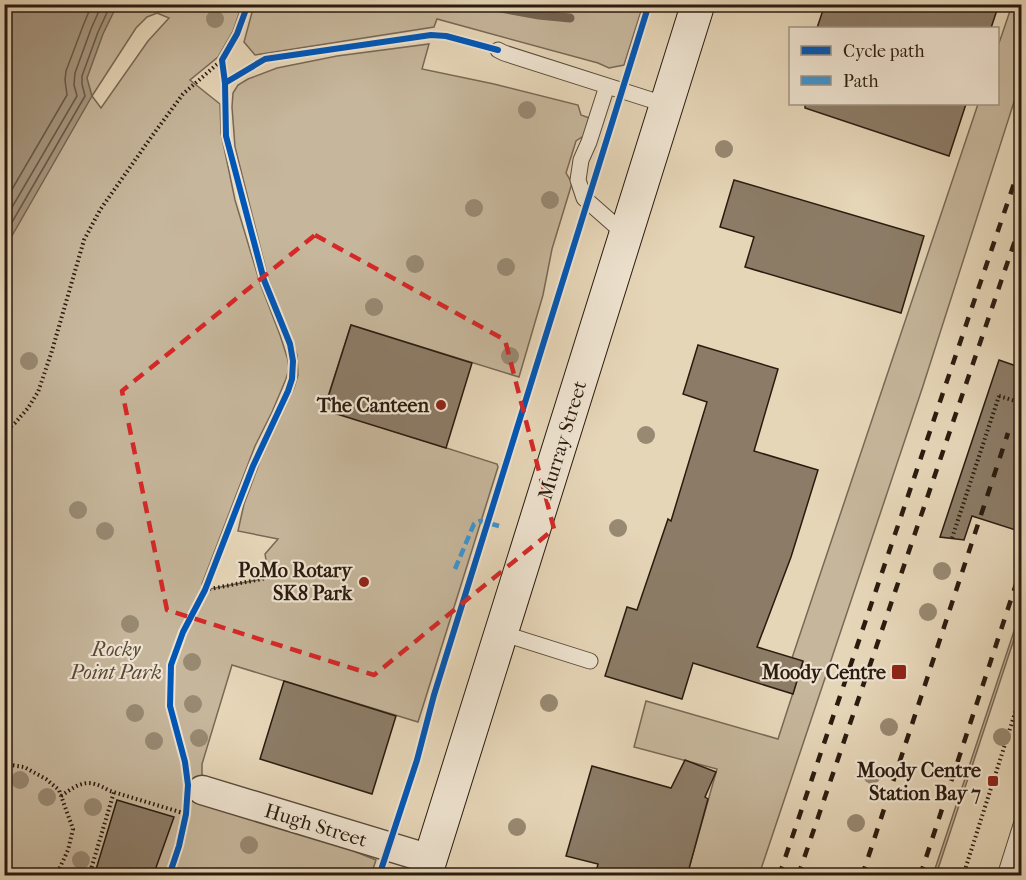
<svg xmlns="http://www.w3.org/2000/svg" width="1026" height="880" font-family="'IM FELL French Canon',serif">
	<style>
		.green { fill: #c6b69b; stroke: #786855; stroke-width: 1.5; fill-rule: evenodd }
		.water { fill: #a6967f; stroke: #746552; stroke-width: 1.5 }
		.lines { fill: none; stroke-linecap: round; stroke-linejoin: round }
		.shore { stroke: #685847; stroke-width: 1.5 }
		.stream { stroke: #746552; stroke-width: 9 }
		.building { fill: #8c7c67; stroke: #2a1b0f; stroke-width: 1.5 }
		.lane-casing { stroke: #594a39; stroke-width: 17 }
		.street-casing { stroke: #594a39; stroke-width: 31 }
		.secondary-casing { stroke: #2a1b0f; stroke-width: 35 }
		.path { stroke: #2a1b0f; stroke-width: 4; stroke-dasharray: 1.5 3; stroke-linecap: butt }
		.lane { stroke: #efe4d1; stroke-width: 15 }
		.street { stroke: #efe4d1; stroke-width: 28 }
		.secondary { stroke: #efe4d1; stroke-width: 33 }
		.rail { stroke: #2a1b0f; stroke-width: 4.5; stroke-dasharray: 10 10; stroke-linecap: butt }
		.path-bridge { stroke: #2a1b0f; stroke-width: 4; stroke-dasharray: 1.5 3; stroke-linecap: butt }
		.quiet { stroke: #3c94d2; stroke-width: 4.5; stroke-dasharray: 9 4.5; stroke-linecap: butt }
		.cycleway-casing { stroke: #efe4d1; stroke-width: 10 }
		.cycleway { stroke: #0057b8; stroke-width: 6 }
		.tree { fill: #988972 }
		.marked { fill: none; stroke: #d62828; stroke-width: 4.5; stroke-dasharray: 12 8; stroke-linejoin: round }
		.poi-dot { fill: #8f2418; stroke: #efe4d1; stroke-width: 2 }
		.labels { text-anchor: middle; stroke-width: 4.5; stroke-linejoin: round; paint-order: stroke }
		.poi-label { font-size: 20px; font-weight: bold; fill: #2a1b0f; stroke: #efe4d1; text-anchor: end }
		.street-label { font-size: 20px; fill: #2a1b0f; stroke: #efe4d1 }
		.park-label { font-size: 20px; font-style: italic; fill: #594a39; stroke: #efe4d1 }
	</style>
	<rect width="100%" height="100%" fill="#e6d6b8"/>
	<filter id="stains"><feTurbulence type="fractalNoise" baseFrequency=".00333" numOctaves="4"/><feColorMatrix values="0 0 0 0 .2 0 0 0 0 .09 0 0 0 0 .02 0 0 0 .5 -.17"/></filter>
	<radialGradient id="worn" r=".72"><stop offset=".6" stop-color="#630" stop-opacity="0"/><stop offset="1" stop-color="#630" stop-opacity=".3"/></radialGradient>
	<path class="green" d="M5,5H242L233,31L218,57L190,80L220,104L221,133L235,200L260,283L280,335L288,360L289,369L286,379L272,412L255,446L202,584L205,590L267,578L268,572L265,554L278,539L238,531L244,504L260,461L294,388L298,375L297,355L268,278L235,147L232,107L233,93L238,85L248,79L277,68L337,56L429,44L422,69L494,84L578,105L581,115L592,119L588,133L576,141L566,173L572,183L552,249L543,295L519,377L351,325L324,409L497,464L498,467L418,722L232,665L202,764V790L376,860L371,875L5,876ZM157,13L169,18L148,41L101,108L92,96L136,28L147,17Z
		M254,5V4L643,5L624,65L609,68L598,63L437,19L434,27L255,55L244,42Z
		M1012,5H1021V80L923,386L759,875H687L717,769L634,747L646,701L778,739L803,662L792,658L978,104H998V46Z
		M1021,610V618L936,875H933Z"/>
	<path class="water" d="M5,4L117,5L103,34L87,78L92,96L5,248Z"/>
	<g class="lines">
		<path class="shore" d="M4,203L67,95L65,80L66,71L83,26L92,4
			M4,221L77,96L74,85L75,73L91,29L102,4
			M4,236L85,96L82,84V76L98,32L111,4"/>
		<path class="stream" d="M478,4L539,15L570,18"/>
	</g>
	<path class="building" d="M825,4H999L991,28H817Z
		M805,104H966L949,156L805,108Z
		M734,180L924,236L901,313L745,267L754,237L720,227Z
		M351,325L472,363L446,448L324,410Z
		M698,345L778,369L754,451L818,470L791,557L757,647L803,661L793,694L693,663L682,699L605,676L627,607L637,610L668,519L671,521L707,402L683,394Z
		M999,360L1022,368V532L972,516L964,540L940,537Z
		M284,681L396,716L372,794L260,759Z
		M685,760L716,772L705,797L708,799L687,876H595L598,864L566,856L592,766L671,788Z
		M117,800L174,817L153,876H94Z"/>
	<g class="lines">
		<defs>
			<path id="lane" d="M498,50L504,53L667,105
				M607,86L589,142L581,160L578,180L584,198L626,235
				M501,633L590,661
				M1005,876L1022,822"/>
			<path id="street" d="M202,790L430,859"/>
			<path id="secondary" d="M425,876L698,4"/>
		</defs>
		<use href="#lane" class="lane-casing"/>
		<use href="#street" class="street-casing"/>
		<use href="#secondary" class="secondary-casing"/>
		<path class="path" d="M4,432L15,423L28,408L38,392L51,354L84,240L100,210L152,136L183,94L222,60
			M952,538L999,396
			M205,590L267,578
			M4,764L24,767L46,779L59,790L73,829L68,850L56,876
			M61,796C81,782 88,778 110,791L183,813
			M89,876L114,792
			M963,876L1022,691"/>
		<use href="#lane" class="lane"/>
		<use href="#street" class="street"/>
		<use href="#secondary" class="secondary"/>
		<path class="rail" d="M779,876L1022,160
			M798,876L1022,220
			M862,876L1008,433
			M920,876L1022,566"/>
		<path class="path-bridge" d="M999,396L1022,403"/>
		<path class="quiet" d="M455,569L474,524L480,521L499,526"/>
		<defs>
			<path id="cycleway" d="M225,83L265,59L431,35L446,36L498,50
				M169,876L179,846L186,814L188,785L185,762L170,706L171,665L183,632L205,590L253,466L288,391L292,379L293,361L290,344L264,280L226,136L225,83L222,60L237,34L248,4
				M379,876L417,760L434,695L649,4"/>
		</defs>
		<use href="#cycleway" class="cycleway-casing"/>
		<use href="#cycleway" class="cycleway"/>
	</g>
	<g class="tree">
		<circle cx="215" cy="19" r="9"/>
		<circle cx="527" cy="110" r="9"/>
		<circle cx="724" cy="149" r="9"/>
		<circle cx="550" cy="200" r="9"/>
		<circle cx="474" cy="208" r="9"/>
		<circle cx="415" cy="264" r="9"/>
		<circle cx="506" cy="267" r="9"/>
		<circle cx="374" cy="307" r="9"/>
		<circle cx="510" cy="356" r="9"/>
		<circle cx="29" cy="361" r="9"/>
		<circle cx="646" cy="435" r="9"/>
		<circle cx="78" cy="510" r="9"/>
		<circle cx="618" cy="528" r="9"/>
		<circle cx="105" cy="531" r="9"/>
		<circle cx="942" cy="571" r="9"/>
		<circle cx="928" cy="612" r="9"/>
		<circle cx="130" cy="624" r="9"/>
		<circle cx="192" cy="662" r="9"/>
		<circle cx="549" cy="703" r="9"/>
		<circle cx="193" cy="704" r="9"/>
		<circle cx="135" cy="713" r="9"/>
		<circle cx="889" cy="727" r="9"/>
		<circle cx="1002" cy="737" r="9"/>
		<circle cx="199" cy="738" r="9"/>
		<circle cx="154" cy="741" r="9"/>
		<circle cx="872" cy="775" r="9"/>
		<circle cx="20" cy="780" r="9"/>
		<circle cx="47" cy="797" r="9"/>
		<circle cx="93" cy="807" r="9"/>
		<circle cx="856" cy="823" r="9"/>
		<circle cx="517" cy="827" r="9"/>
		<circle cx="249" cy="845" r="9"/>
		<circle cx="81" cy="860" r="9"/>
	</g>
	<path class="marked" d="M315,235L505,340L554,529L374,675L167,610L122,391Z"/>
	<g class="poi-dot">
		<circle cx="441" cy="405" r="6"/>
		<circle cx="364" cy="582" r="6"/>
		<rect x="891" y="664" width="16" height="16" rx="3"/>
		<rect x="987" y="775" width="12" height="12" rx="3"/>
	</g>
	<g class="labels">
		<g class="poi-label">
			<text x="429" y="412">The Canteen</text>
			<text x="352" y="577">PoMo Rotary<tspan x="352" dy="23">SK8 Park</tspan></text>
			<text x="886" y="679">Moody Centre</text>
			<text x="981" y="777">Moody Centre<tspan x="981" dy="23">Station Bay 7</tspan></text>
		</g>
		<g class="street-label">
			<text transform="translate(562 440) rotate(-73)" y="7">Murray Street</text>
			<text transform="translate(316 825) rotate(17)" y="7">Hugh Street</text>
		</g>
		<g class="park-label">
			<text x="116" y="656">Rocky<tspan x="116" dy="23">Point Park</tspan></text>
		</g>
	</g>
	<rect width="1026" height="880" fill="none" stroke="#e6d6b8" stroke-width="24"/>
	<rect x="6" y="6" width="1014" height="868" fill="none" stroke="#2a1b0f" stroke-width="3"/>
	<rect x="12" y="12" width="1002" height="856" fill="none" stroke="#2a1b0f" stroke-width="1.5"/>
	<rect x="789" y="27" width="210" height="78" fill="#efe4d1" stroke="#a09483" stroke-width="1.5"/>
	<rect x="801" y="46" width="30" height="9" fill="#0057b8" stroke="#a09483" stroke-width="1.5"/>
	<text x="843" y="57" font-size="18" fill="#2a1b0f">Cycle path</text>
	<rect x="801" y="76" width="30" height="9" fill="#3c94d2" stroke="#a09483" stroke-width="1.5"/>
	<text x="843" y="87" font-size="18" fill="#2a1b0f">Path</text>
	<rect width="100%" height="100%" filter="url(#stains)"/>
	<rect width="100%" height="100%" fill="url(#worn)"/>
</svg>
